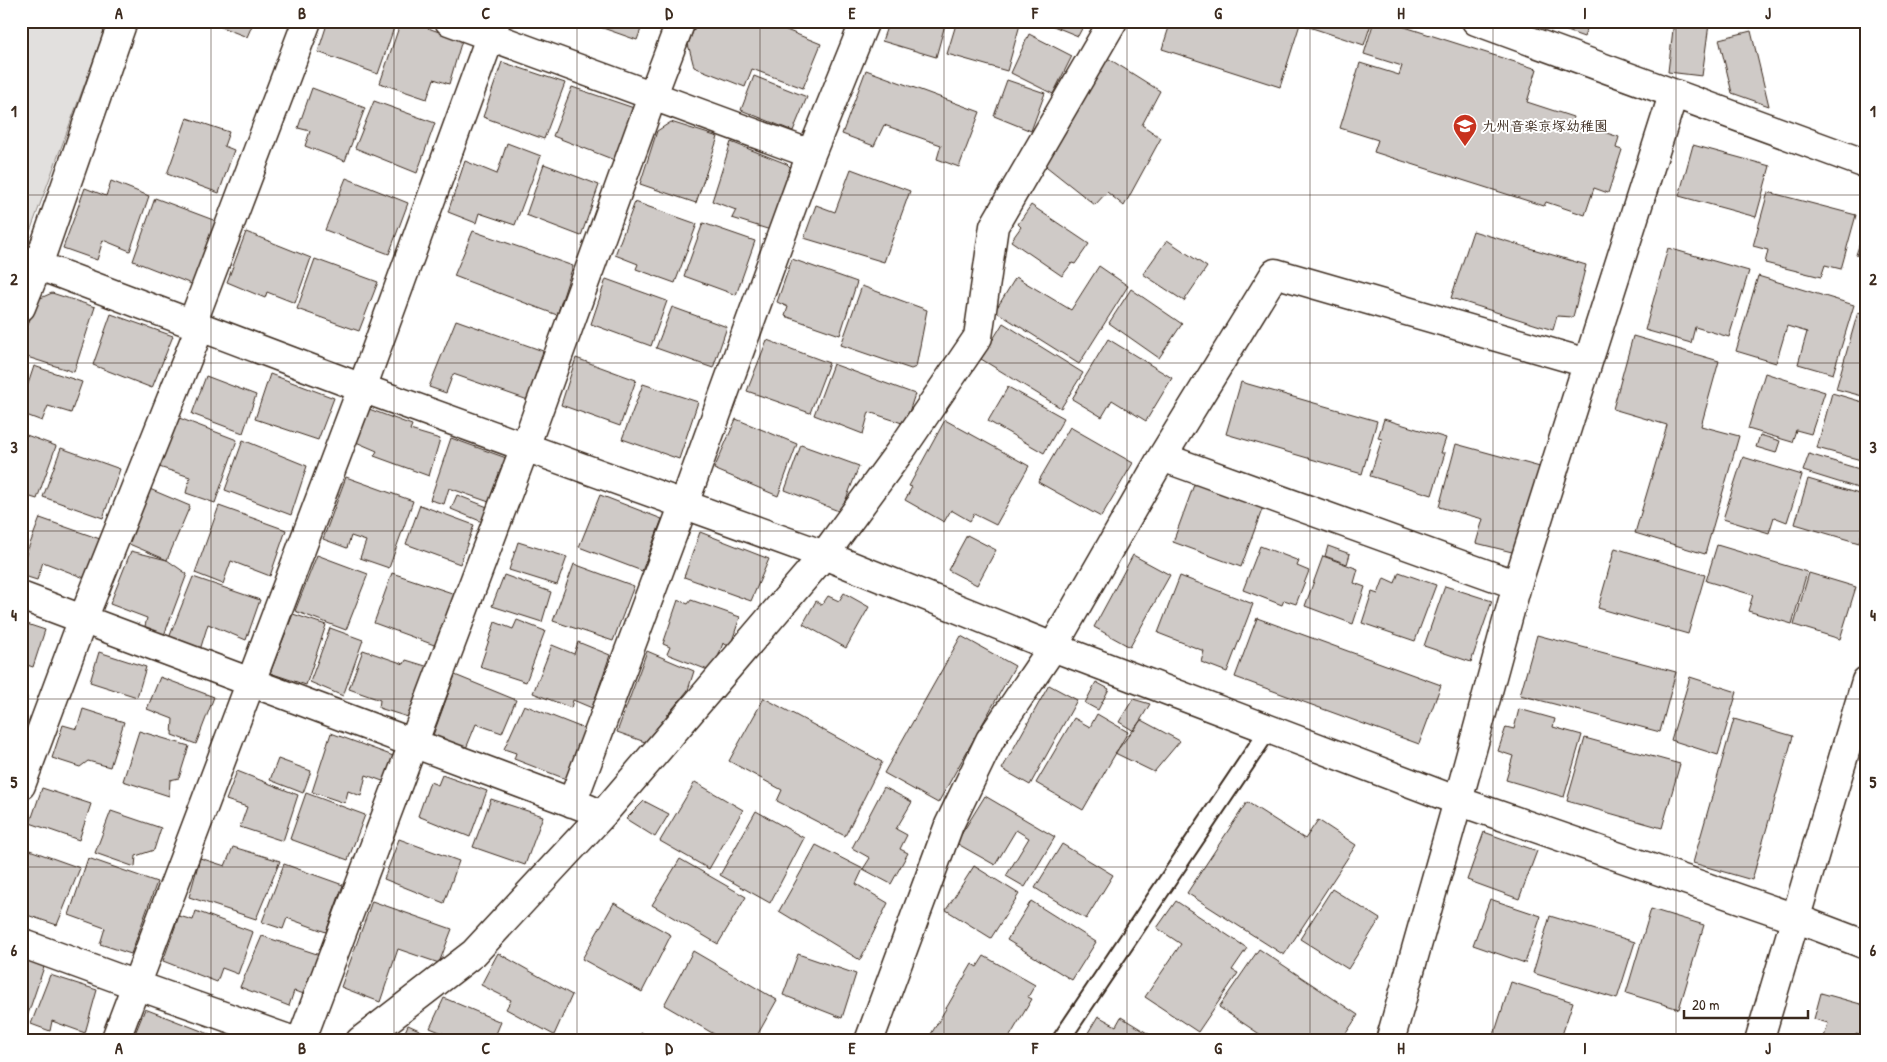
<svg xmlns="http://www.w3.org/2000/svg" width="1887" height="1062" font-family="'Patrick Hand','Klee One',sans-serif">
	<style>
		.green { fill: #e2e0de; stroke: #8e857e }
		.building { fill: #cfcac7; stroke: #3b2a1e }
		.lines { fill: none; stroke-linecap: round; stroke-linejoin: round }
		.service-casing { stroke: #3b2a1e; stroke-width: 20 }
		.minor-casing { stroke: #3b2a1e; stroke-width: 31 }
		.tertiary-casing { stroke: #3b2a1e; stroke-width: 31 }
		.service { stroke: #fff; stroke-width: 16 }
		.minor { stroke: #fff; stroke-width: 28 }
		.tertiary { stroke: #fff; stroke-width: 28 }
		.grid { fill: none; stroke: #3b2a1e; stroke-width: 1; stroke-opacity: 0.55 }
		.labels { text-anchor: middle; stroke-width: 4; stroke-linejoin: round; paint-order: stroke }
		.poi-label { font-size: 14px; font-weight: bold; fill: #3b2a1e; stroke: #fff; text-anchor: start }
		.neatline { fill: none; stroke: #3b2a1e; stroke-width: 2 }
		.grid-label { font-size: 16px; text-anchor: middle; font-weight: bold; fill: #3b2a1e }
	</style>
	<rect width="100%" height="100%" fill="#fff"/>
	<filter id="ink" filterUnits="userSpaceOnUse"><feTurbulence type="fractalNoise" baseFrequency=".02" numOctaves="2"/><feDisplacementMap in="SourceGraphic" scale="10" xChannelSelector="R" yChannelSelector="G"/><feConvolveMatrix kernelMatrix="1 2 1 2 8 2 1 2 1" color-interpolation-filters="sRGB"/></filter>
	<g filter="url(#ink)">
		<path class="green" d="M21,21H108L28,237L21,235Z"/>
		<path class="building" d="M223,21H254L247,37L221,27Z
			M328,21L396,22L378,74L318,52Z
			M401,21H408L462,40L449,84L434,79L427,99L380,83Z
			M583,21H644L637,40Z
			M697,21H764L821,44L803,88L752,69L745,87L694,67L688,44Z
			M889,21H946L936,57L882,41Z
			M957,21H1021L1007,71L947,54Z
			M1041,21H1086L1078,36Z
			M1171,21H1301L1280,87L1162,49Z
			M1304,21H1362L1371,24L1364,45L1303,25Z
			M1374,21H1386L1537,69L1527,102L1573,117L1572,122L1619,137L1616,148L1622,150L1608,193L1594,188L1585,215L1546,202L1544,206L1374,152L1378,140L1340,128L1360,63L1399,75L1402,66L1364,54Z
			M1558,21H1590L1584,37L1556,27Z
			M1674,21L1709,24L1702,76L1668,72Z
			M1751,31L1769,106L1732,93L1719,39Z
			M1029,34L1072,56L1053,94L1011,73Z
			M1106,57L1160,91L1142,125L1161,138L1124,206L1107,192L1095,205L1042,163Z
			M502,62L565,83L544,139L483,117Z
			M866,70L980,112L959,167L937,159L941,145L884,125L874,146L842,134Z
			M754,76L807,97L793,131L741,110Z
			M1007,80L1045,93L1031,131L994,116Z
			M572,87L634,108L617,161L553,136Z
			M312,88L365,108L345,161L305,146L310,131L298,128Z
			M374,101L435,123L417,173L355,148Z
			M187,118L229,132L224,146L234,150L219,193L167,174Z
			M671,122L718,137L696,203L640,184L657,131Z
			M731,142L787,164L797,174L777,232L732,218L736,210L712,201Z
			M507,143L541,156L515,225L479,213L476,223L448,212L465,161L497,174Z
			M1693,145L1770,166L1756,217L1679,196Z
			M544,164L599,185L581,236L526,215Z
			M851,169L910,191L884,262L804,238L816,205L835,212Z
			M346,178L408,203L389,254L325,230Z
			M111,181L149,196L130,251L103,240L97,260L63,248L85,188L106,196Z
			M1768,192L1856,215L1841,269L1825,265L1821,277L1765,263L1768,250L1753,246Z
			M155,198L216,221L194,285L133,261Z
			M635,202L697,224L675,283L636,269L638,264L615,255Z
			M1031,205L1089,244L1075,264L1072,263L1062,276L1011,241L1021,227L1018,224Z
			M703,223L755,241L736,295L684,276Z
			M1866,224V259L1856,255Z
			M473,231L573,266L557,315L454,276Z
			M1473,231L1586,265L1573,317L1557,316L1553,330L1451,298Z
			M246,232L311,258L295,303L267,292L265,298L227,282Z
			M1167,240L1207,267L1184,301L1143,274Z
			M1668,248L1749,271L1729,337L1695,327L1691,343L1645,330Z
			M315,259L378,282L359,331L297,309Z
			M792,259L857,282L840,335L785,316L788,307L777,302Z
			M1099,266L1128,286L1079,364L995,311L1016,277L1071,310Z
			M1758,276L1854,305L1833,374L1798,364L1807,332L1787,326L1776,363L1736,351Z
			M606,279L667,301L651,346L591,324Z
			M862,286L927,310L916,367L911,369L841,345Z
			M1131,289L1182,324L1159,358L1109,323Z
			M52,293L95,307L74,372L21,355V347L36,300Z
			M672,307L727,327L713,368L656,348Z
			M1858,312L1866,314V397L1836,389Z
			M111,314L173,336L152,388L93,365Z
			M456,320L543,351L528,400L453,374L446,393L429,387Z
			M1003,323L1083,373L1061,408L981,359Z
			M1633,336L1719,361L1701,426L1739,436L1705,554L1635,533L1667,425L1613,409Z
			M1108,339L1172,378L1146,421L1112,400L1102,417L1072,399Z
			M767,340L829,363L810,413L747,391Z
			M576,358L636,380L620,426L561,405Z
			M833,364L915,394L905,424L869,412L863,434L814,415Z
			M34,366L82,382L71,413L48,406L42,421L21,413V388L26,390Z
			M1765,373L1825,392L1811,434L1796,430L1792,442L1748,429Z
			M270,374L334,398L318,440L255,419Z
			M206,376L256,395L243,433L192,414Z
			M1241,382L1377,421L1362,474L1226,434Z
			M643,384L698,402L679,459L622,439Z
			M1008,387L1064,418L1044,453L988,421Z
			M1832,393L1866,403V444L1861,460L1817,448Z
			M369,409L412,425L410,430L440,439L429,476L374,456L377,451L356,442Z
			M174,416L237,440L215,503L186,493L190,477L156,466Z
			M736,419L797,444L778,496L714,469Z
			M1384,419L1446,438L1441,453H1445L1432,495L1370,476L1382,439L1378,438Z
			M945,420L1029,466L996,525L974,514L970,521L951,510L944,522L905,500L912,487L909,486Z
			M1070,427L1133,463L1101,517L1038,482Z
			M21,433L56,446L37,499L21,494Z
			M1760,435L1780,441L1776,453L1756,447Z
			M451,438L509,459L492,503L449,488L444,504L430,500Z
			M243,440L307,466L291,515L225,490Z
			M1456,444L1540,467L1516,553L1476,543L1483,519L1439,507Z
			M801,445L859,466L841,512L785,490Z
			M61,448L120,469L103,518L43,497Z
			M1809,454L1866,471L1864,490L1803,471Z
			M1743,457L1802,475L1787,522L1774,517L1769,533L1723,519Z
			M346,477L413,501L389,568L360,558L366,541L351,536L347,548L323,539Z
			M1808,479L1866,496V520L1859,543L1795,524Z
			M1195,482L1263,507L1241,567L1173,542Z
			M145,487L190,506L167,560L122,541Z
			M457,495L490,508L485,523L451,509Z
			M600,495L662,519L642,571L579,547Z
			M420,505L474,525L460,564L406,544Z
			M219,506L286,530L270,576L231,561L223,584L195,573Z
			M21,510L30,514L21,541Z
			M40,518L100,539L87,579L43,562L37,580L21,575V567Z
			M700,532L769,559L751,601L684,577Z
			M967,535L996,550L977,585L948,570Z
			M518,542L567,557L557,585L509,570Z
			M1717,545L1807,572L1792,624L1748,611L1753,595L1706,581Z
			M1260,546L1299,561L1297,566L1309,571L1296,604L1284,600L1282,605L1243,590Z
			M1328,546L1350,554L1347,564L1325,556Z
			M1615,548L1705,575L1688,634L1598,608Z
			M131,551L167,560L187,574L163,638L144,630L147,618L110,604Z
			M317,555L368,574L346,630L295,611Z
			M1133,555L1170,575L1130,647L1094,627Z
			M1323,556L1358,569L1354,583L1365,587L1353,624L1305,606Z
			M574,564L634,586L613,641L553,621Z
			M1399,572L1436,585L1415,641L1362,623L1372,592L1378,594L1384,578L1395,583Z
			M392,573L455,594L437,646L374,623Z
			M1809,573L1856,587L1840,639L1794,625Z
			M504,575L551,592L542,622L492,606Z
			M1180,576L1253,604L1227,672L1201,662L1204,651L1158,633Z
			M193,577L260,600L246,640L208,624L200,650L169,638Z
			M1445,586L1492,601L1471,662L1424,646Z
			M844,593L869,607L846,648L803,624L816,601L822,605L828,596L839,601Z
			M678,600L688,604L691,600L740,617L730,647L723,643L713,672L667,654L670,647L663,644Z
			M293,614L326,625L306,685L270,673Z
			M1257,618L1441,685L1419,744L1235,677Z
			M517,620L545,631L526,682L480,667L495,622L513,629Z
			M21,622L45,630L33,667L21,663Z
			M330,628L363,640L343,696L310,682Z
			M1537,635L1676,672L1660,732L1520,695Z
			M961,636L1015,666L938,803L884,773Z
			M578,642L610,655L592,708L573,700L571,708L533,693L552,645L574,654Z
			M363,650L404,664L406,660L429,667L411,718L379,708L380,700L349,689Z
			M647,651L694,671L688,690L645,742L617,732Z
			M99,652L146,667L137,697L90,682Z
			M455,675L516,700L502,733L476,724L465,751L432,738Z
			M160,677L214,697L196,744L172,735L173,719L147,709Z
			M1690,677L1737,692L1718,755L1671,740Z
			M1096,682L1109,689L1098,710L1085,703Z
			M1049,685L1077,700L1030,785L1002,769Z
			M21,694L27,697L25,714H21Z
			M764,698L882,762L845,836L777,801L782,790L729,761Z
			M1133,699L1150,704L1134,731L1119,722Z
			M524,705L585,729L566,779L514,759L516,753L504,749Z
			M83,709L124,722L110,767L88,761L80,767L52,758L63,725L77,729Z
			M1519,709L1555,719L1553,727L1582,735L1564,797L1506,780L1513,756L1498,751L1506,727L1514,729Z
			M1097,714L1128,732L1083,810L1036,783L1074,718L1090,727Z
			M1734,719L1793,736L1752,880L1693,863Z
			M1141,720L1180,741L1154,772L1115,753Z
			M139,731L189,746L179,778L170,780L169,796L123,781Z
			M331,733L396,757L388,783L366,775L361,796L348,791L345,803L312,792Z
			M1585,738L1680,764L1662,828L1567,801Z
			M278,759L311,771L303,793L270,780Z
			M237,771L298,795L283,841L240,827L247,807L226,800Z
			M442,775L487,791L470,837L418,816L430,782L438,785Z
			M695,782L743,810L709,869L660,841Z
			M884,787L912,802L896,829L907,835L900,849L908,853L891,884L863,869L870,858L852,848Z
			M42,788L91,804L79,840L30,823Z
			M306,793L365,815L348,860L290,839Z
			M985,796L1055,837L1025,887L1006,876L1029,838L1016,830L995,865L956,843Z
			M491,799L543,816L525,865L473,847Z
			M644,801L669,814L655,837L626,819Z
			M1247,802L1305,839L1318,820L1356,845L1284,955L1187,893Z
			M111,811L161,828L154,850L136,856L135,867L95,853Z
			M756,811L804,838L770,903L720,875Z
			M1484,832L1537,851L1519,899L1467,880Z
			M399,839L459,861L444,903L384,879Z
			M1062,844L1113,875L1086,919L1035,888Z
			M816,845L863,869L856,884L888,903L860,960L779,911Z
			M233,847L280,861L256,919L189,897L200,858L225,866Z
			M24,848L80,868L57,925L21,913V899L26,888L21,886V855Z
			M88,858L157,882L131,954L100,944L105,928L69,915Z
			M680,859L746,897L718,944L652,905Z
			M284,864L343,885L326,932L287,918L283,929L262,922Z
			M974,866L1019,894L991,938L946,910Z
			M1332,889L1380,919L1348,969L1300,939Z
			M1490,899L1541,916L1525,963L1473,945Z
			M372,901L452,929L439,963L398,949L380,1002L341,987Z
			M1031,901L1096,942L1072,980L1007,940Z
			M1176,901L1247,948L1232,970L1238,973L1198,1032L1145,997L1181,944L1157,928Z
			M614,903L671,935L642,992L582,959Z
			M1651,909L1704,925L1679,1009L1626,993Z
			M196,911L253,932L238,974L222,968L217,982L163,961L179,916L193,920Z
			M1550,916L1635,942L1617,999L1533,973Z
			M262,936L323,956L308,995L294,991L289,1006L240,987Z
			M1259,949L1358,1015L1341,1041H1270L1219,1007Z
			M693,951L777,1000L754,1041H726L664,1005Z
			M498,953L572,995L554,1035L506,1009L511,1000L481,985Z
			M798,954L856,974L842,1018L783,995Z
			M984,956L1035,985L1028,997L1032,999L1007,1041H927L972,964L977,967Z
			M21,958L44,967L26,1020L21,1018Z
			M50,975L97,990L85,1033L52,1021L50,1031L31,1024Z
			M1511,982L1573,1002L1560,1041H1492Z
			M1821,993L1864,1005L1866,999V1037L1856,1034L1854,1041H1823L1828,1023L1814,1019Z
			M444,998L501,1022L493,1041H462L430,1028Z
			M145,1009L212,1035L209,1041H132Z
			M1098,1016L1116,1026L1121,1017L1160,1041H1083Z
			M408,1025L444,1041H401Z
			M641,1033L655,1041H637Z"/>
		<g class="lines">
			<defs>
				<path id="service" d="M1060,1041L1269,729"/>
				<path id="minor" d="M449,21L811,154
					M1476,21L1866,164
					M21,259L362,388L824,555L1053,647L1458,801L1795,918L1866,945
					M21,307L38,265L123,21
					M192,324L307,21
					M1162,457L1517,585
					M21,596L589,809
					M21,785L83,619L200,327
					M572,803L684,504L811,154L865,21
					M21,943L136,985L294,1041
					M115,1041L362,388L496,21
					M301,1041L525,447L652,97L681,21
					M360,1041L474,953L603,814L824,555L901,450L978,337L994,226L1113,21
					M869,1041L949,825L990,740L1053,647L1162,457L1275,273L1587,363
					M1390,1041L1458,801L1517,585L1673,95"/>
				<path id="tertiary" d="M1759,1041L1866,681"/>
			</defs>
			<use href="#service" class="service-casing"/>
			<use href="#minor" class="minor-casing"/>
			<use href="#tertiary" class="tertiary-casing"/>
			<use href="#service" class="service"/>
			<use href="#minor" class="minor"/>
			<use href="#tertiary" class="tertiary"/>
		</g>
	</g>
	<path class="grid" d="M211,21V1041M394,21V1041M577,21V1041M760,21V1041M944,21V1041M1127,21V1041M1310,21V1041M1493,21V1041M1676,21V1041M21,195H1866M21,363H1866M21,531H1866M21,699H1866M21,867H1866"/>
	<defs>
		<symbol id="school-pin" viewBox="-11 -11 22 30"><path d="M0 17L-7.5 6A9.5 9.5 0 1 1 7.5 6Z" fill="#c8321e" stroke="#fff"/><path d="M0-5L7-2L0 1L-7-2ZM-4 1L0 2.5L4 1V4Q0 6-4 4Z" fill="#fff"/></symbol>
	</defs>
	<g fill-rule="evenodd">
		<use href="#school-pin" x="1451" y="112" width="28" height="38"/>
	</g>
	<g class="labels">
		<g class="poi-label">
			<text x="1482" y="131">九州音楽京塚幼稚園</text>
		</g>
	</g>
	<rect width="1887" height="1062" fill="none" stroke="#fff" stroke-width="55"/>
	<path d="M1684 1010v8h124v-8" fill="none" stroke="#3b2a1e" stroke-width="2.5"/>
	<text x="1692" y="1010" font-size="15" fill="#3b2a1e" stroke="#ffffff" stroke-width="4" paint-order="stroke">20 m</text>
	<rect x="28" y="28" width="1832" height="1006" class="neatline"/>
	<g class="grid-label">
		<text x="119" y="19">A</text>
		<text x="302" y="19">B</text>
		<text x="486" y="19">C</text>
		<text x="669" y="19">D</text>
		<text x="852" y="19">E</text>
		<text x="1035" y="19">F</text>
		<text x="1218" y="19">G</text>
		<text x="1401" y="19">H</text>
		<text x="1585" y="19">I</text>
		<text x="1768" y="19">J</text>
		<text x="14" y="117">1</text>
		<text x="1873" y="117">1</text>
		<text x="14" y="285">2</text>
		<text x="1873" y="285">2</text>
		<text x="14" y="453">3</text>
		<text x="1873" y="453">3</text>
		<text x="14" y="621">4</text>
		<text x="1873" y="621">4</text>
		<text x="14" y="788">5</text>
		<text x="1873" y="788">5</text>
		<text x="14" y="956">6</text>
		<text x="1873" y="956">6</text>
		<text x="119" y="1054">A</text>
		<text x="302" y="1054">B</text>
		<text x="486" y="1054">C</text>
		<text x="669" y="1054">D</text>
		<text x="852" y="1054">E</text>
		<text x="1035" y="1054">F</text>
		<text x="1218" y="1054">G</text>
		<text x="1401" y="1054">H</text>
		<text x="1585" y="1054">I</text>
		<text x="1768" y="1054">J</text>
	</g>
</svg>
